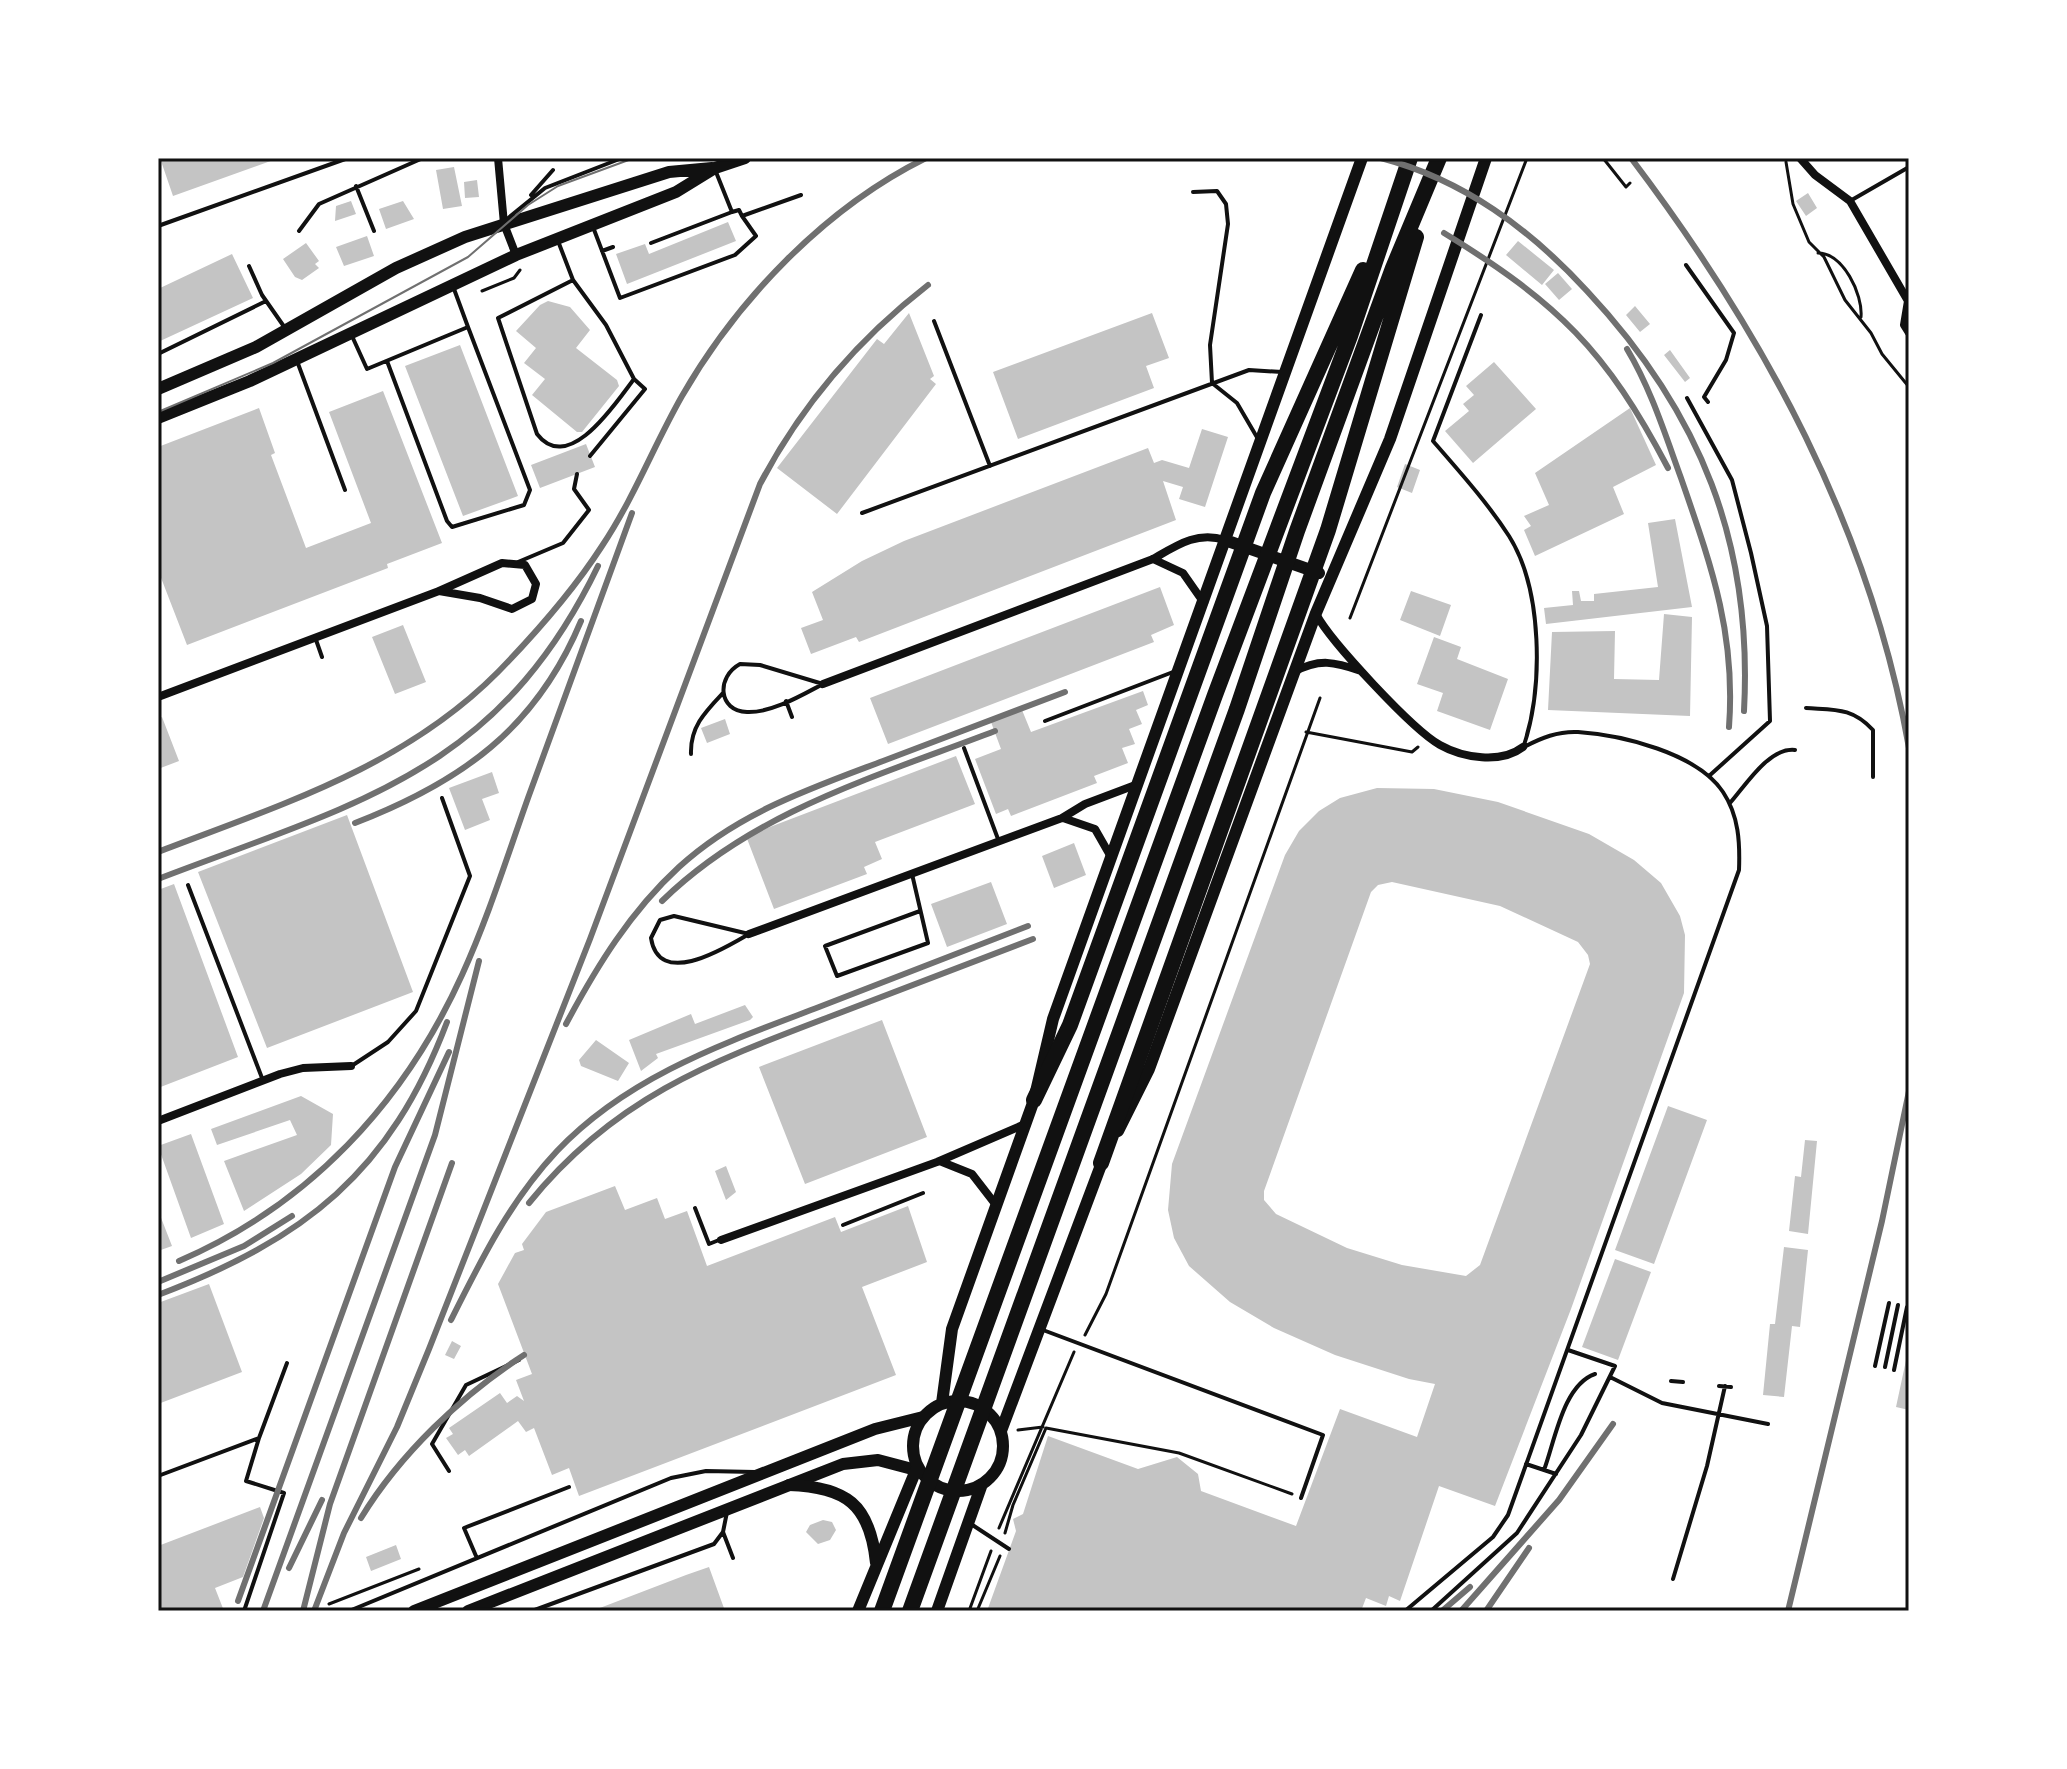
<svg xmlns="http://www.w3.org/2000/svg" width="2067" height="1769" font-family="Mulish,sans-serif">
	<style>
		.building { fill: #c4c4c4; fill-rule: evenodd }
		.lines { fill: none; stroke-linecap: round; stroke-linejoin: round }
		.path { stroke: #111; stroke-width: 3 }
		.service { stroke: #111; stroke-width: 4 }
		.minor { stroke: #111; stroke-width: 8 }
		.secondary { stroke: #111; stroke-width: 12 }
		.primary { stroke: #111; stroke-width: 12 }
		.motorway { stroke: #111; stroke-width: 16 }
		.tram { stroke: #707070; stroke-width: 2 }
		.rail { stroke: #707070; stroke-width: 6 }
		.neatline { fill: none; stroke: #111; stroke-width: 3 }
	</style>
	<rect width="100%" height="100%" fill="#fff"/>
	<path class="building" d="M160,158H279L173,196Z
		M454,167L462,206L443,209L436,170Z
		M477,180L479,197L465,198L464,182Z
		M1808,193L1817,208L1806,216L1796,201Z
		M351,201L356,214L335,221L336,206Z
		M403,201L414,219L386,229L379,209Z
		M728,222L736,241L627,284L616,254L645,244L649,254Z
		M367,236L374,256L344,266L336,247Z
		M1518,241L1554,270L1542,285L1506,255Z
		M306,243L319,261L315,264L319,268L302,280L295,277L283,259Z
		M232,254L253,298L158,342V289Z
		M1558,273L1572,289L1559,300L1545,284Z
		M548,301L570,307L590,330L576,348L617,380L619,386L582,432H577L532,395L545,379L524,363L536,348L516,331L540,305Z
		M1635,306L1650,324L1640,332L1626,315Z
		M909,313L934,376L930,379L936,384L837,514L777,468L877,339L884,344Z
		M1152,313L1169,358L1146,366L1154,388L1018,439L993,372Z
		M460,345L518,496L463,516L405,366Z
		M1670,350L1690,378L1685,382L1664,355Z
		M1494,362L1536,409L1473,463L1445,431L1469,411L1463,404L1474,395L1466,386Z
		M383,391L442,543L387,564L388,568L187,645L158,570V447L259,408L275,453L271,455L306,548L371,523L329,412Z
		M1630,408L1656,465L1613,487L1624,514L1535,556L1524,530L1531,526L1524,516L1549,505L1535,473Z
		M1202,429L1228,437L1205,507L1179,499L1183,487L1163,481L1176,520L859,642L856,637L811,654L801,628L823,620L812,592L862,561L904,541L1148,448L1154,463L1162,460L1189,468Z
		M586,444L595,467L540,488L531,465Z
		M1405,464L1420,470L1412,493L1397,487Z
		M1675,519L1692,607L1546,624L1544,608L1573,605L1572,591H1579L1581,601H1594V594L1658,587L1648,523Z
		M1160,587L1174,625L1151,635L1154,642L888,744L870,698Z
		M1411,591L1451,605L1440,636L1400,620Z
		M1664,614L1692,617L1690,716L1548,710L1552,632L1615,631L1614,679L1659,680Z
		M403,625L426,682L395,694L372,637Z
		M1434,637L1461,647L1457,659L1508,679L1490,730L1437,711L1443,693L1417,684Z
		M1143,691L1148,705L1136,710L1142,724L1129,729L1135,744L1122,748L1128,763L1094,776L1097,783L1011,816L1008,809L996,814L975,759L1001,749L991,722L1022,710L1031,732Z
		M162,717L179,761L158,769V719Z
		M725,719L730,734L707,743L701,728Z
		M956,756L975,804L875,842L882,859L864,867L867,874L774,909L746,836Z
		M492,772L499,793L482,799L490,820L465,830L449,788Z
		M1377,788L1434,789L1498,802L1589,834L1634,860L1661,883L1680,916L1685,935L1684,993L1571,1309L1495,1506L1439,1486L1400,1601L1389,1596L1386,1606L1366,1598L1361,1611H987L1016,1531L1013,1519L1023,1514L1048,1436L1138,1469L1177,1457L1198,1474L1201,1491L1296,1526L1340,1409L1417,1437L1435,1384L1409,1379L1335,1355L1274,1328L1230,1302L1189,1266L1174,1238L1168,1210L1172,1164L1285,855L1299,831L1319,811L1340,798ZM1392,882L1500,906L1578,942L1588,955L1590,964L1480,1265L1466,1276L1402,1265L1347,1248L1276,1214L1264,1200V1191L1371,892L1378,885Z
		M347,815L413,992L267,1048L198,872Z
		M1074,843L1086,875L1054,888L1042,856Z
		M991,882L1007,924L947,947L931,904Z
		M174,884L238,1057L158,1088V890Z
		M745,1005L753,1017L750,1020L656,1054L658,1058L641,1071L629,1040L691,1014L695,1024Z
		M882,1020L927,1137L805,1184L759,1067Z
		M596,1040L629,1063L618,1081L581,1066L579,1060Z
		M301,1096L333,1114L331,1145L301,1174L244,1211L224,1161L297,1135L290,1120L217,1145L211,1129Z
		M1668,1106L1707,1120L1654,1264L1615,1250Z
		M191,1134L224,1224L191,1238L158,1146Z
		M1805,1140L1817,1141L1808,1234L1789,1231L1795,1176L1801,1177Z
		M726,1166L736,1192L726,1200L715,1171Z
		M615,1186L625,1210L657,1198L665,1219L687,1211L707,1266L835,1217L841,1232L908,1206L927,1262L862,1287L896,1375L579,1496L569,1468L552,1475L534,1428L526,1432L518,1421L469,1456L465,1450L458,1455L446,1438L453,1434L449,1428L500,1393L507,1403L517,1396L524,1401L516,1380L532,1374L498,1284L515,1253L524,1250L522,1244L546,1212Z
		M158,1210L172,1246L158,1251Z
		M1784,1247L1808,1250L1800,1327L1792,1326L1784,1397L1763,1395L1770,1324H1775Z
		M1615,1259L1651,1272L1618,1360L1582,1347Z
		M209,1284L242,1372L158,1404V1303Z
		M452,1341L461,1346L454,1359L445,1355Z
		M1908,1351H1909V1410L1896,1407Z
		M260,1507L264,1518L243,1577L215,1588L224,1611H158V1546Z
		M823,1520L832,1522L836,1530L830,1540L818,1544L806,1532L810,1525Z
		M396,1545L401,1559L371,1571L366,1557Z
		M709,1567L725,1611H592L686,1575Z"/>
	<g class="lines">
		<path class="path" d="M1603,158L1626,187L1630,183
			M1786,162L1793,204L1809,242L1824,257L1845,300L1871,333L1882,354L1909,387
			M1818,253C1843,253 1863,294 1861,317
			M482,291L514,278L520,270
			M1350,618L1527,158
			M1306,732L1412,752L1418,747
			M1085,1335L1106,1294L1320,698
			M1018,1430L1043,1427
			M999,1528L1074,1352
			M1005,1533L1013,1505L1046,1428L1179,1453L1292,1494
			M329,1604L419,1569
			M969,1611L991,1551
			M977,1611L1000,1556"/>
		<path class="service" d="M356,186L374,231
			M1193,192L1217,191L1226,204L1228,224L1210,345L1212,383
			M531,195L553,170
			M1850,201L1909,167
			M732,212L739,210L742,216L801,195
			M507,219L545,188L622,158
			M158,226L348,158
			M593,227L620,298L735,255L756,236L742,216
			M299,231L319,204L423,158
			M558,241L573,280L498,318L537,434C569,476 617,401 634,379L606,325L573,280
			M651,243L732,212L716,172
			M602,251L613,247
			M1686,265L1734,333L1726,360L1704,397L1708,402
			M249,266L262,295L285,328
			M1481,315L1433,441C1459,471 1487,502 1509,536C1543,590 1543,687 1524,745
			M934,321L990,466
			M352,336L367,369L468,327L454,289
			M158,354L266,301
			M297,361L345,490
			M387,361L447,521L452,527L524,505L530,490L468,327
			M1212,383L1237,403L1258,439
			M1687,398L1732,480L1751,553L1767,626L1770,721L1709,776
			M590,456L645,389L634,379
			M862,513L1249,370L1282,372
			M518,562L563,543L589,510L574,489L577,474
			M315,637L322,657
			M740,664L760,665L823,684C802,695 772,713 747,712C718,711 716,677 740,664Z
			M786,701L792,717
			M1806,708C1834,710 1852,707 1873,730V777
			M1045,721L1173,672
			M964,748L998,839
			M691,754C690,727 705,712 723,693
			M1730,803C1746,785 1769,747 1795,750
			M912,874L928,943L837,976L825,946L920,911
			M188,885L262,1078
			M674,916L749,934C725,948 659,989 651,938L660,920Z
			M353,1065L388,1042L416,1011L470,876L442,798
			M695,1208L709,1244L719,1240
			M843,1225L923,1193
			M1043,1330L1323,1435L1301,1498
			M1875,1366L1889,1303
			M1885,1367L1898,1305
			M1894,1370L1907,1307
			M1610,1377L1662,1403L1768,1424
			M1671,1381L1683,1382
			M1719,1386L1731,1387
			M1526,1464L1556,1474
			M1544,1470C1555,1441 1563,1385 1595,1374
			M449,1471L432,1444L466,1385L519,1360
			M158,1476L259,1438L287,1363
			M971,1524L1009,1549
			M723,1532L733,1558
			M476,1556L464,1528L569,1487
			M1673,1579L1707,1466L1725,1386
			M244,1611L284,1493L246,1481L259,1438
			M349,1611L671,1478L706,1471L755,1472
			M532,1611L714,1544L723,1532L727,1512
			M1405,1611L1493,1537L1508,1515L1739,870C1740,843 1739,816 1723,792C1697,753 1622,735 1578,732C1558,731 1541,738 1524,747
			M1431,1611L1517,1533L1581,1435L1615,1366L1568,1350"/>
		<path class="minor" d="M498,158L504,224L516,255
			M1800,158L1815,175L1850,201L1908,301L1904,325L1909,333
			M1153,559L1183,573L1204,603
			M1316,614C1331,642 1413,730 1440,745C1463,758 1501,764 1523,747
			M1294,672C1319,658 1335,662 1361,671
			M823,684L1153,559C1177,545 1197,531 1225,540
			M158,697L439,591L502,563L525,565L536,584L532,599L512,609L480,598L439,591
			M1063,818L1095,829L1111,857
			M749,934L1062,818L1085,804L1138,784
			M158,1121L280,1074L303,1068L351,1066
			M942,1162L972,1174L996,1205
			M721,1240L937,1162L1025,1124"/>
		<path class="secondary" d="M414,1611L875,1429L923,1417
			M468,1611L843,1464L878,1460L916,1470"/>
		<path class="primary" d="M158,389L256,347L396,268L465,237L669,172L712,168
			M158,418L250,381L516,255L676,192L715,168L745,158
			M1225,540L1319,573
			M1118,1131L1149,1069L1316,613L1390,439L1486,158
			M913 1446a45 45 0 1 1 90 0a45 45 0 1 1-90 0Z
			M942,1403L952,1329L1034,1100L1053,1019L1362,158
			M1001,1431L1104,1157
			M789,1485C846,1487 870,1504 876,1563
			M858,1611L916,1470
			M937,1611L982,1484"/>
		<path class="motorway" d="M1034,1100L1070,1025L1263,493L1363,270
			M1101,1163L1328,530L1416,237
			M882,1611L1215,695L1350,336L1410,158
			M910,1611L1237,709L1297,531L1393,268L1439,158"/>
		<path class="tram" d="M158,412L273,363L468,257L528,205L558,186L634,158"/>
		<path class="rail" d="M1381,158C1464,180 1530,229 1587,291C1701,413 1753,544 1744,711
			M1631,158C1765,335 1870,528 1909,748
			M1444,233C1558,303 1606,350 1668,468
			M1627,349C1651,389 1665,434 1681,478C1711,565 1736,633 1729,727
			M355,823C461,782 536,729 581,621
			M158,852C280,805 404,767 498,672C535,634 573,591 602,546C634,498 654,445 682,396C738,299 825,208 926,158
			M158,879C356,803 498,773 598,566
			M662,901C754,811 878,776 995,731
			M566,1024C597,966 630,912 679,867C738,813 809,789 883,761C943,738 1004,715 1065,692
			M529,1203C613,1099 708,1063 829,1017C897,991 965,965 1033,939
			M179,1261C309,1205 404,1103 462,975C488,918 507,857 528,798C563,703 597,608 632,513
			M158,1282L244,1246L292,1216
			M158,1295C305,1239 390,1173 447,1022
			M451,1320C481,1260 510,1201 557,1151C628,1076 725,1043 819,1007C889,980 958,953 1028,926
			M361,1518C400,1454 462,1395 524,1355
			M289,1568L322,1500
			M238,1601L395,1167L449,1052
			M263,1611L435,1135L479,961
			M303,1611L330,1504L452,1163
			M314,1611L344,1533L397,1427L429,1349L590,939L760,484C802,404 857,340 928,285
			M1442,1611L1470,1587
			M1461,1611L1559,1500L1613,1424
			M1486,1611L1529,1548
			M1788,1611L1882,1221L1909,1091"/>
	</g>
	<rect width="2067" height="1769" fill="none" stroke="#ffffff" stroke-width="320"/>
	<rect x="160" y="160" width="1747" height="1449" class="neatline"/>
</svg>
